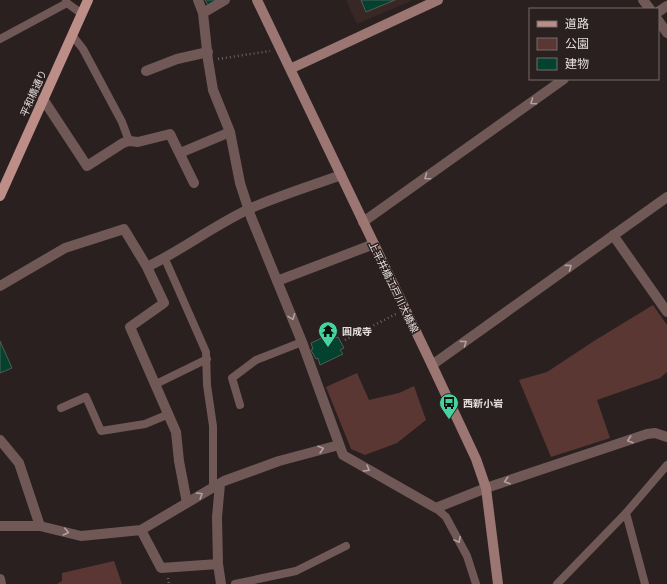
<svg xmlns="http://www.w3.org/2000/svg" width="667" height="584" viewBox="0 0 667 584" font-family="'Public Sans','Noto Sans JP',sans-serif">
  <rect width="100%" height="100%" fill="#2a201f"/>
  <path fill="#382725" d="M346,0H413L357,24Z"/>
  <path fill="#5b3734" d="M653,305L667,325V372L660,378L597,400L610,438L551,457L519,380L547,372L594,341Z
    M357,373L369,400L399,393L414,386L426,420L397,443L365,455L351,449L326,387Z
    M114,561L122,584H57L62,581V573Z"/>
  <path fill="#02422e" stroke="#515c57" d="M205,0H217L208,5Z
    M361,0H395L366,12Z
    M333,333L335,338L338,337L344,348L340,350L343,354L320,365L318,358L316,359L311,350L313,349L311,343Z
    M0,341L12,368L0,373Z"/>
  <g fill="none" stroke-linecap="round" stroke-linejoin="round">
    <path stroke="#6c6362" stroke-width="2.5" stroke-dasharray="1 3" stroke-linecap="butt" d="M218,59L270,51
      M345,340L396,314
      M168,578L169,584"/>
    <path stroke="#705856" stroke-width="8" d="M66,0L67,3L82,14
      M72,35L83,49L122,122L129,141
      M0,39L67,3
      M165,259L206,352L207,385L213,426V487
      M156,384L207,359
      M240,405L232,378L256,360L302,342
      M61,408L86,397L101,431L145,424L169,414
      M436,508L446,517L467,556L476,584
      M626,513L645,584
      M235,584L296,571L346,546
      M557,584L626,513L667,465"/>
    <path stroke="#705856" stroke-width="10" d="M198,0L203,13L208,60L213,90L230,132L240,183L251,217L302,342L343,455L436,508L486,488L647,434L655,433L667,437
      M643,0L650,9
      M658,12L667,6
      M203,13L225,0
      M658,20L667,33
      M146,71L177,59L208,52
      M43,99L87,166L123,143L129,141L138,142L170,134L194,183
      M180,153L230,132
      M363,222L564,79
      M613,235L667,312
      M147,267C182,250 213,226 249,209C278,196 311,186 341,175
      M277,281L374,244
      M0,286L65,248L124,229L147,267L164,303L130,327L176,432L179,461L187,503
      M432,365L667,197
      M0,440L19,463L40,526
      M0,526H40L81,536L141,530L224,481L279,461L339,445
      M141,530L161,568L218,564L221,584
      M218,564L217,517L220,484
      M0,579L1,584"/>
    <path stroke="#9c7672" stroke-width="10" d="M257,0L432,365L476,459L486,488L498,584
      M290,69L438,0"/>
    <path stroke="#bd8d88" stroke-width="10" d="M0,196L88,0"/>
  </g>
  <defs><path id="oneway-chevron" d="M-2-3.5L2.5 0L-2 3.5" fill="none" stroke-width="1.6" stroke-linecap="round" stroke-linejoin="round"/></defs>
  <g stroke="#b1a2a1">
    <use href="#oneway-chevron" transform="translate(533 102) rotate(145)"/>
    <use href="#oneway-chevron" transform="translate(427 177) rotate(145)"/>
    <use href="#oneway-chevron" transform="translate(569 267) rotate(-36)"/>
    <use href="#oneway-chevron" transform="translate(292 317) rotate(69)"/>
    <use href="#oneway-chevron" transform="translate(464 343) rotate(-36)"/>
    <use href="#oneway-chevron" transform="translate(630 440) rotate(162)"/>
    <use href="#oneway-chevron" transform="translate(321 449) rotate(-16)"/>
    <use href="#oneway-chevron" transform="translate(367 469) rotate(30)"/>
    <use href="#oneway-chevron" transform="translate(507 481) rotate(162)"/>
    <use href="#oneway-chevron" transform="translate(200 495) rotate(-31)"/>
    <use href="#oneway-chevron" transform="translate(66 532) rotate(13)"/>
    <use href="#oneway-chevron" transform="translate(458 540) rotate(62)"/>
  </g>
  <defs>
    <symbol id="temple-pin" viewBox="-11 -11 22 30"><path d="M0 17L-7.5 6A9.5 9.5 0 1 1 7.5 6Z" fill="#43d4a0" stroke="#2a201f"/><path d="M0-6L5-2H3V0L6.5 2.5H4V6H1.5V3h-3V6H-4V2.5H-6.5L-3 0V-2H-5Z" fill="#111"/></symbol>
    <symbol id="bus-pin" viewBox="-11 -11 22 30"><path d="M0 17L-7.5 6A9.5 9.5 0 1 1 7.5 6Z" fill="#43d4a0" stroke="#2a201f"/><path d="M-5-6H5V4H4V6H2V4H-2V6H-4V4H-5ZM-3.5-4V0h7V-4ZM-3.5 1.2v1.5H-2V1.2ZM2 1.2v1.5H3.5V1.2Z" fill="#111"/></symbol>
  </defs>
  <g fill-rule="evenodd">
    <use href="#temple-pin" x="317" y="320" width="22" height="30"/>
    <use href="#bus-pin" x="438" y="392" width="22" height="30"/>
  </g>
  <g text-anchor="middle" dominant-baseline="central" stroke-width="3" stroke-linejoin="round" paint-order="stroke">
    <g font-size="10" fill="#e6dfde" stroke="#2a201f">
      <text transform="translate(33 93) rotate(-66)">平和橋通り</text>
      <text transform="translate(394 287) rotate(64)">上平井橋江戸川大橋線</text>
    </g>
    <g font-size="10" font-weight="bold" fill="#e6dfde" stroke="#2a201f" text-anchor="start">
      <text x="342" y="331">圓成寺</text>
      <text x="463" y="403">西新小岩</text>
    </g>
  </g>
  <rect x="529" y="8" width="130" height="72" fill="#2a201f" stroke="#756c6b"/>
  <rect x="537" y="21" width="20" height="6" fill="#bd8d88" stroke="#756c6b"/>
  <text x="565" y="28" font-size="12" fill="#e6dfde">道路</text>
  <rect x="537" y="38" width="20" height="12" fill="#5b3734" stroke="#756c6b"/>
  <text x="565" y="48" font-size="12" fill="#e6dfde">公園</text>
  <rect x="537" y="58" width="20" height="12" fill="#02422e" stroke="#756c6b"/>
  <text x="565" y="68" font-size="12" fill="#e6dfde">建物</text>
</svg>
